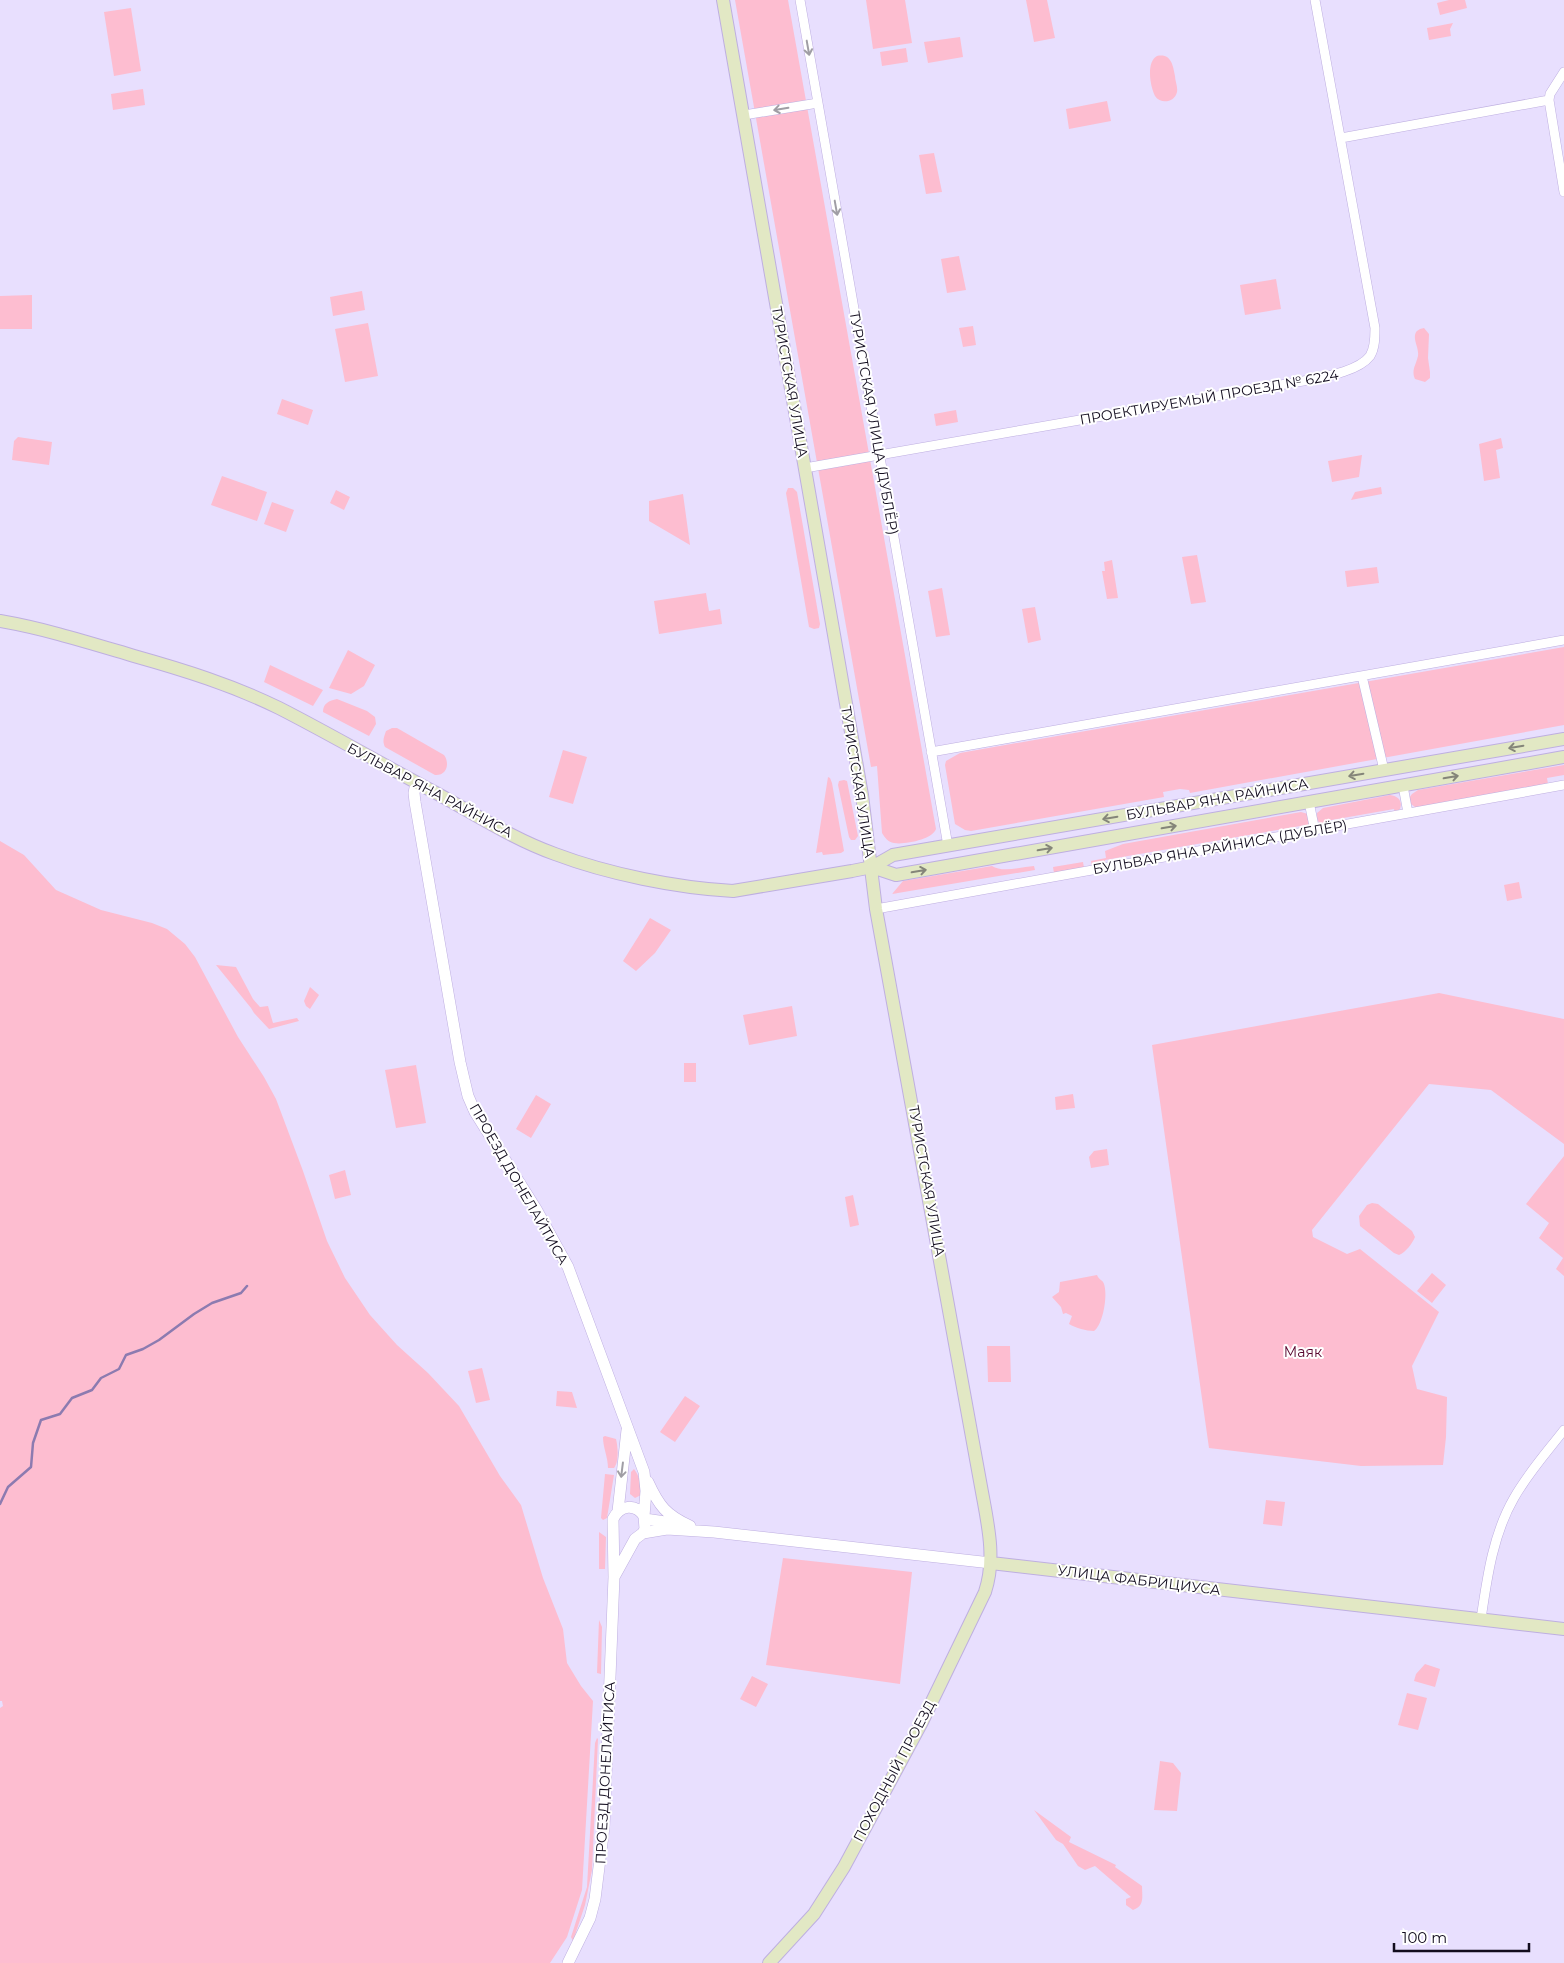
<svg xmlns="http://www.w3.org/2000/svg" width="1564" height="1963" viewBox="0 0 1564 1963" font-family="Montserrat,sans-serif">
  <rect width="100%" height="100%" fill="#e8dffe"/>
  <path fill="#fdbdd0" d="M735,0H788L936,829C933,839 905,845 894,843C888,842 885,838 882,833L877,766L871,767Z
    M866,0H905L912,43L873,49Z
    M1026,0H1047L1055,38L1034,42Z
    M1449,0H1465L1467,8L1440,15L1437,3Z
    M131,8L141,71L114,76L104,12Z
    M1453,23L1450,29L1451,36L1429,40L1427,28Z
    M960,37L963,57L928,63L924,42Z
    M906,48L908,62L882,66L880,52Z
    M1157,56C1171,53 1173,65 1175,76C1175,81 1178,87 1177,92C1175,102 1161,105 1155,96C1150,86 1146,62 1157,56Z
    M143,89L145,105L113,110L111,94Z
    M1107,101L1111,121L1069,129L1066,109Z
    M934,153L942,192L926,194L919,155Z
    M959,256L966,290L947,293L941,259Z
    M1276,279L1281,309L1245,315L1240,285Z
    M362,291L365,310L333,316L330,297Z
    M32,295V329H0V296Z
    M368,323L378,376L345,382L335,329Z
    M973,326L976,345L963,347L959,328Z
    M1424,328L1429,334L1428,358L1430,372V378L1425,382L1415,379C1411,370 1416,365 1418,356C1419,348 1414,342 1415,335C1416,331 1417,331 1420,329Z
    M282,399L313,410L308,425L277,414Z
    M956,410L958,422L936,426L934,414Z
    M18,437L52,442L49,465L12,460L14,441Z
    M1501,438L1503,448L1496,450L1500,478L1484,481L1479,444Z
    M1362,455L1359,477L1332,482L1328,461Z
    M222,476L267,492L257,521L211,505Z
    M1381,487L1382,494L1351,500L1355,492Z
    M788,488H793L797,492L820,624L819,628L814,629L809,627L786,493Z
    M336,490L350,497L344,510L330,503Z
    M683,494L690,545L649,521V501Z
    M272,502L294,510L286,532L264,524Z
    M1197,555L1206,602L1191,604L1182,557Z
    M1112,560L1118,598L1107,599L1102,571H1105L1104,562Z
    M1377,567L1379,583L1347,587L1345,571Z
    M942,588L950,635L936,637L928,591Z
    M706,593L709,611L720,609L722,624L659,634L654,601Z
    M1035,607L1041,640L1028,643L1022,609Z
    M1564,647V725L1190,793L1189,790L1180,789L1163,792L1164,797L971,831L965,830L955,824L945,765L946,761L960,753Z
    M348,650L375,665L364,686L351,694L329,688Z
    M270,665L323,690L313,706L264,682Z
    M337,699L367,711L375,717L376,724L369,736L323,712C323,703 329,701 337,699Z
    M392,728H397L444,755C450,763 447,776 435,775L385,747C382,741 384,737 386,731Z
    M563,750L587,757L573,804L549,797Z
    M1564,765V775L1547,778L1548,784L1421,807H1415L1411,804L1409,798L1412,794L1418,790Z
    M828,777L830,778L832,783L844,851L841,853L823,855L822,852L816,853Z
    M844,780L847,781L858,836L855,840H851L849,837L838,785L839,781Z
    M1390,795C1398,796 1403,801 1400,809L1395,813L1394,809L1326,821L1327,825H1322L1317,820V813L1323,808Z
    M1301,812L1308,814L1310,824L1307,828L1306,825L1105,860V864L1092,866L1091,861L1106,858L1105,851L1123,844Z
    M0,841L24,855L56,890L101,910L152,923L167,929L185,944L195,957L238,1037L264,1077L276,1099L303,1171L327,1241L345,1278L370,1315L397,1345L428,1373L459,1406L500,1476L521,1505L543,1578L563,1629L567,1663L581,1686L593,1701L582,1890L567,1937L550,1963H0V1708L3,1706L2,1701H0Z
    M1083,862L1084,868L1054,873L1053,867Z
    M992,866C1002,873 1022,867 1034,866L1035,870L892,894L903,881Z
    M1519,882L1522,898L1507,901L1504,885Z
    M650,918L671,930L655,953L636,971L623,961Z
    M216,965L236,967L253,999L260,1007L268,1006L273,1023L297,1018L299,1021L269,1029L254,1013L251,1008Z
    M310,987L319,995L310,1009L306,1006L304,1001Z
    M1439,993L1564,1019V1144L1491,1090L1429,1084L1312,1230L1313,1237L1347,1254L1360,1249L1439,1312L1412,1366L1417,1389L1447,1397L1446,1437L1443,1465L1361,1466L1209,1448L1152,1045Z
    M792,1006L797,1036L749,1045L743,1015Z
    M684,1063H696V1082H684Z
    M416,1065L426,1123L396,1128L385,1070Z
    M1073,1094L1075,1108L1056,1110L1055,1097Z
    M536,1095L551,1104L531,1138L516,1129Z
    M1107,1149L1109,1165L1091,1168L1089,1157L1094,1151Z
    M1564,1156V1276L1556,1269L1563,1258L1539,1238L1549,1223L1526,1204Z
    M345,1170L351,1195L335,1199L329,1175Z
    M853,1195L859,1225L850,1227L845,1197Z
    M1372,1203L1378,1204L1412,1231L1415,1237C1412,1244 1406,1252 1399,1255L1394,1253L1360,1226L1359,1216L1367,1205Z
    M1432,1273L1446,1285L1432,1303L1417,1291Z
    M1097,1275C1099,1280 1103,1280 1104,1284C1108,1295 1103,1325 1094,1331C1086,1331 1076,1328 1069,1324L1072,1316L1066,1313L1063,1314L1061,1307L1052,1297L1059,1292L1060,1282Z
    M987,1346H1010L1011,1382H988Z
    M482,1368L490,1400L476,1403L468,1371Z
    M557,1391L572,1392L577,1408L556,1406Z
    M685,1396L700,1406L675,1442L660,1432Z
    M605,1436L616,1439C618,1447 619,1462 614,1468H608C608,1457 603,1448 603,1437Z
    M634,1469C639,1475 642,1486 641,1495L635,1498L630,1494L631,1472Z
    M605,1474L614,1475L607,1518L603,1520L601,1518Z
    M1266,1500L1285,1502L1282,1526L1263,1524Z
    M599,1532L606,1537L605,1569H599Z
    M783,1558L912,1572L900,1684L766,1665Z
    M599,1620L602,1627L601,1674L597,1673Z
    M1425,1664L1440,1669L1435,1687L1414,1681L1416,1674Z
    M752,1676L768,1684L756,1707L740,1699Z
    M1407,1693L1427,1698L1418,1730L1398,1725Z
    M597,1738L598,1739L592,1870L585,1905L573,1941L571,1937L587,1887L595,1743Z
    M1160,1761L1173,1763L1181,1773L1177,1811L1154,1810Z
    M1034,1810L1071,1837L1069,1842L1116,1865L1115,1867L1142,1886C1142,1896 1145,1906 1133,1910L1126,1905V1899L1131,1897L1095,1866L1085,1870L1078,1866L1063,1844L1056,1840Z"/>
  <g fill="none" stroke-linecap="round" stroke-linejoin="round">
    <path stroke="#8c7bb0" stroke-width="2.5" d="M0,1504L8,1487L31,1467L33,1443L41,1420L60,1414L72,1398L92,1390L101,1378L119,1369L126,1355L143,1349L159,1340L194,1314L212,1303L241,1293L247,1286"/>
    <defs>
      <path id="minor" d="M800,0L948,846
        M1564,72L1550,94L1549,100L1564,192
        M744,115L818,103
        M1341,138L1549,100
        M805,468L1303,381C1322,377 1358,372 1370,356C1375,348 1375,337 1375,328L1315,0
        M1362,676L1384,770
        M931,752L1564,640
        M1403,786L1408,813
        M1309,802L1315,831
        M876,909L1564,785
        M1481,1619C1487,1578 1493,1534 1514,1498C1528,1473 1547,1452 1564,1430"/>
      <path id="tertiary" d="M416,783L414,793L415,802L460,1062L468,1096L475,1112L536,1209L568,1267L644,1472L646,1491L644,1516L645,1529L643,1533L635,1539L614,1577
        M648,1482C659,1506 666,1515 690,1526
        M618,1511L627,1430
        M645,1519L678,1524
        M643,1533L667,1529L714,1532L991,1563
        M568,1963L590,1918L595,1899L604,1827L614,1577L613,1519C620,1505 635,1503 644,1516"/>
      <path id="secondary" d="M723,0L862,795L876,909L982,1492C988,1525 996,1559 985,1592L922,1722L844,1867L814,1914L769,1963
        M0,621C46,629 90,643 134,656C184,670 232,685 279,708C332,735 383,765 436,793C475,814 513,839 555,854C608,874 677,888 733,891L852,871L872,867L893,855L1564,739
        M872,867L896,875L1564,757
        M991,1563L1564,1629"/>
    </defs>
    <use href="#minor" stroke="#beafe0" stroke-width="10"/>
    <use href="#tertiary" stroke="#beafe0" stroke-width="12"/>
    <use href="#secondary" stroke="#beafe0" stroke-width="14"/>
    <use href="#minor" stroke="#fff" stroke-width="9"/>
    <use href="#tertiary" stroke="#fff" stroke-width="11"/>
    <use href="#secondary" stroke="#e2e8c4" stroke-width="12"/>
  </g>
  <defs><path id="oneway-shaft" d="M-6 0H5M1.5-3L5.5 0L1.5 3" fill="none" stroke-width="1.6" stroke-linecap="round" stroke-linejoin="round" transform="scale(1.25)"/></defs>
  <g stroke="#a09ea5">
    <use href="#oneway-shaft" transform="translate(808 48) rotate(80)"/>
    <use href="#oneway-shaft" transform="translate(781 109) rotate(171)"/>
    <use href="#oneway-shaft" transform="translate(836 208) rotate(80)"/>
    <use href="#oneway-shaft" transform="translate(622 1470) rotate(97)"/>
  </g>
  <g stroke="#848579">
    <use href="#oneway-shaft" transform="translate(1516 747) rotate(170)"/>
    <use href="#oneway-shaft" transform="translate(1356 775) rotate(170)"/>
    <use href="#oneway-shaft" transform="translate(1451 777) rotate(-10)"/>
    <use href="#oneway-shaft" transform="translate(1110 818) rotate(170)"/>
    <use href="#oneway-shaft" transform="translate(1169 827) rotate(-10)"/>
    <use href="#oneway-shaft" transform="translate(1045 849) rotate(-10)"/>
    <use href="#oneway-shaft" transform="translate(919 871) rotate(-10)"/>
  </g>
  <g text-anchor="middle" dominant-baseline="central" stroke-width="4" stroke-linejoin="round" paint-order="stroke">
    <g font-size="14" fill="#120c1e" stroke="#fff">
      <text transform="translate(790 382) rotate(80)">ТУРИСТСКАЯ УЛИЦА</text>
      <text transform="translate(1209 397) rotate(-10)">ПРОЕКТИРУЕМЫЙ ПРОЕЗД № 6224</text>
      <text transform="translate(874 423) rotate(80)">ТУРИСТСКАЯ УЛИЦА (ДУБЛЁР)</text>
      <text transform="translate(858 782) rotate(81)">ТУРИСТСКАЯ УЛИЦА</text>
      <text transform="translate(430 790) rotate(28)">БУЛЬВАР ЯНА РАЙНИСА</text>
      <text transform="translate(1217 799) rotate(-10)">БУЛЬВАР ЯНА РАЙНИСА</text>
      <text transform="translate(1220 847) rotate(-10)">БУЛЬВАР ЯНА РАЙНИСА (ДУБЛЁР)</text>
      <text transform="translate(927 1181) rotate(80)">ТУРИСТСКАЯ УЛИЦА</text>
      <text transform="translate(519 1184) rotate(60)">ПРОЕЗД ДОНЕЛАЙТИСА</text>
      <text transform="translate(1139 1580) rotate(7)">УЛИЦА ФАБРИЦИУСА</text>
      <text transform="translate(894 1771) rotate(-62)">ПОХОДНЫЙ ПРОЕЗД</text>
      <text transform="translate(605 1773) rotate(-87)">ПРОЕЗД ДОНЕЛАЙТИСА</text>
    </g>
    <g font-size="14" fill="#57042d" stroke="#fff">
      <text x="1303" y="1352">Маяк</text>
    </g>
  </g>
  <path d="M1394 1943v8h135v-8" fill="none" stroke="#120c1e" stroke-width="2.5"/>
  <text x="1402" y="1943" font-size="15" fill="#120c1e" stroke="#ffffff" stroke-width="4" paint-order="stroke">100 m</text>
</svg>
